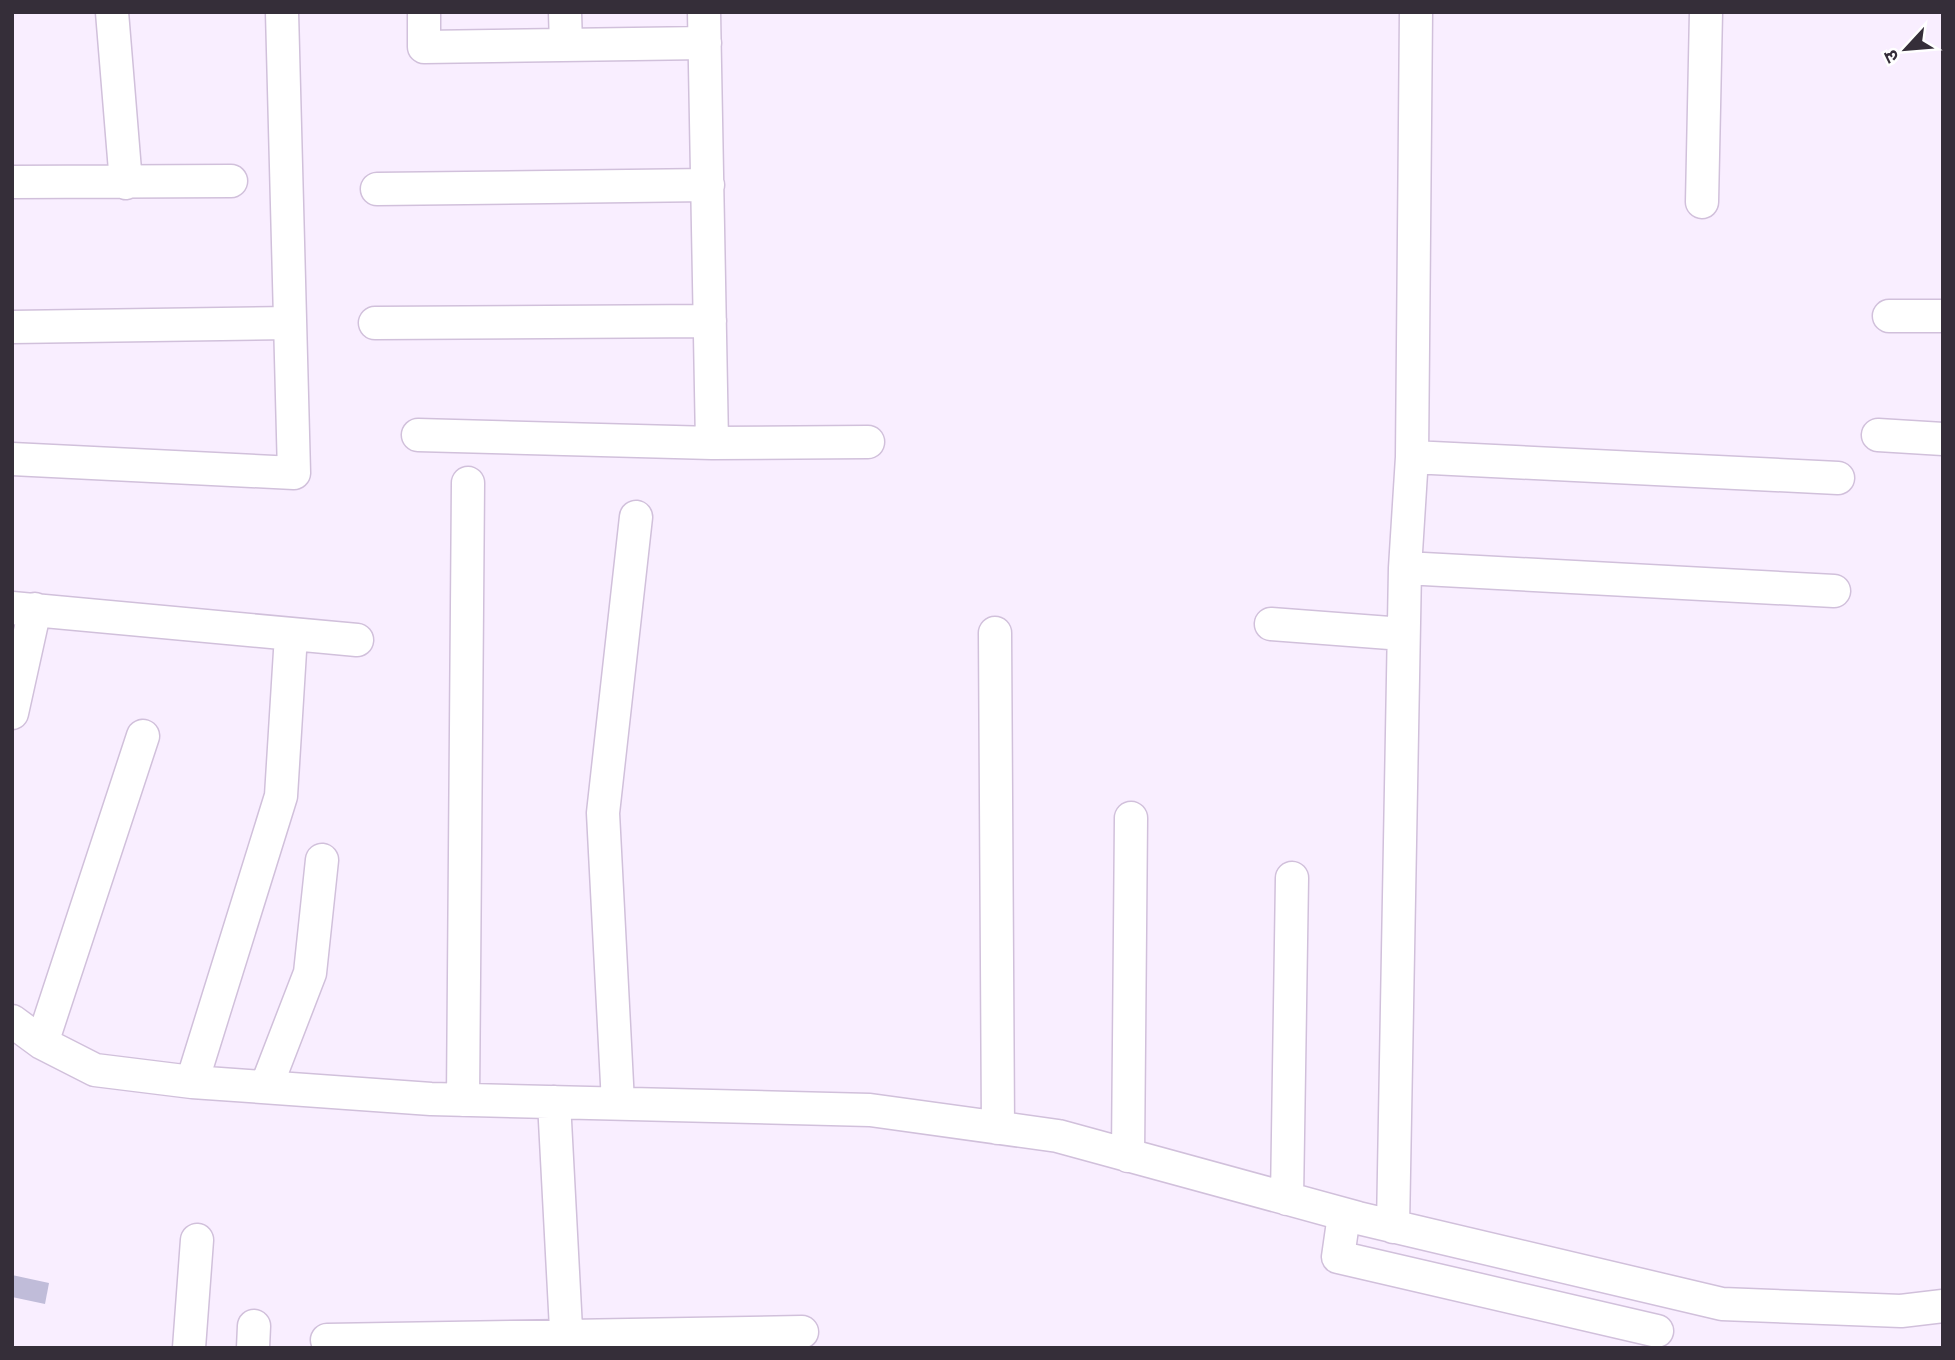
<svg xmlns="http://www.w3.org/2000/svg" width="1955" height="1360" viewBox="0 0 1955 1360" font-family="Overpass,'Noto Sans Devanagari',sans-serif">
  <rect width="100%" height="100%" fill="#f9eeff"/>
  <path fill="#c0bcd9" d="M12,1275L49,1283L45,1304L12,1297Z"/>
  <g fill="none" stroke-linecap="round" stroke-linejoin="round">
    <defs>
      <path id="street" d="M112,12L126,183
        M424,12V47L705,43
        M565,12L566,45
        M704,12L712,443
        M12,182L231,181
        M377,189L708,185
        M1702,202L1706,12
        M1889,316H1943
        M375,323L710,321
        M12,327L290,323
        M418,435L712,443L868,442
        M1878,435L1943,439
        M1412,457L1838,478
        M12,459L294,473L282,12
        M1405,568L1834,591
        M12,608L357,640
        M1271,624L1403,634
        M995,633L998,1128
        M12,713L35,609
        M12,1021L42,1043L95,1070L192,1082L431,1099L870,1110L1058,1136L1358,1218L1722,1304L1901,1311L1943,1306
        M42,1043L143,736
        M192,1082L281,796L291,635
        M266,1087L310,973L322,860
        M463,1100L468,483
        M554,1102L567,1348
        M618,1103L603,813L636,517
        M1128,1156L1131,818
        M1287,1199L1292,878
        M1344,1215L1338,1257L1657,1331
        M1393,1227L1405,568L1412,457L1416,12
        M327,1340L802,1332
        M189,1348L197,1240
        M253,1348L254,1326"/>
    </defs>
    <use href="#street" stroke="#d1c0db" stroke-width="35"/>
    <use href="#street" stroke="#fff" stroke-width="32"/>
  </g>
  <rect width="1955" height="1360" fill="none" stroke="#352e39" stroke-width="28"/>
  <g transform="translate(1906 49) rotate(244)" stroke="#ffffff" stroke-width="5" paint-order="stroke">
  <path d="M0-5L12 26L0 18L-12 26Z" fill="#352e39"/>
  <text y="-10" font-size="19" font-weight="bold" text-anchor="middle" fill="#352e39">उ</text>
  </g>
</svg>
